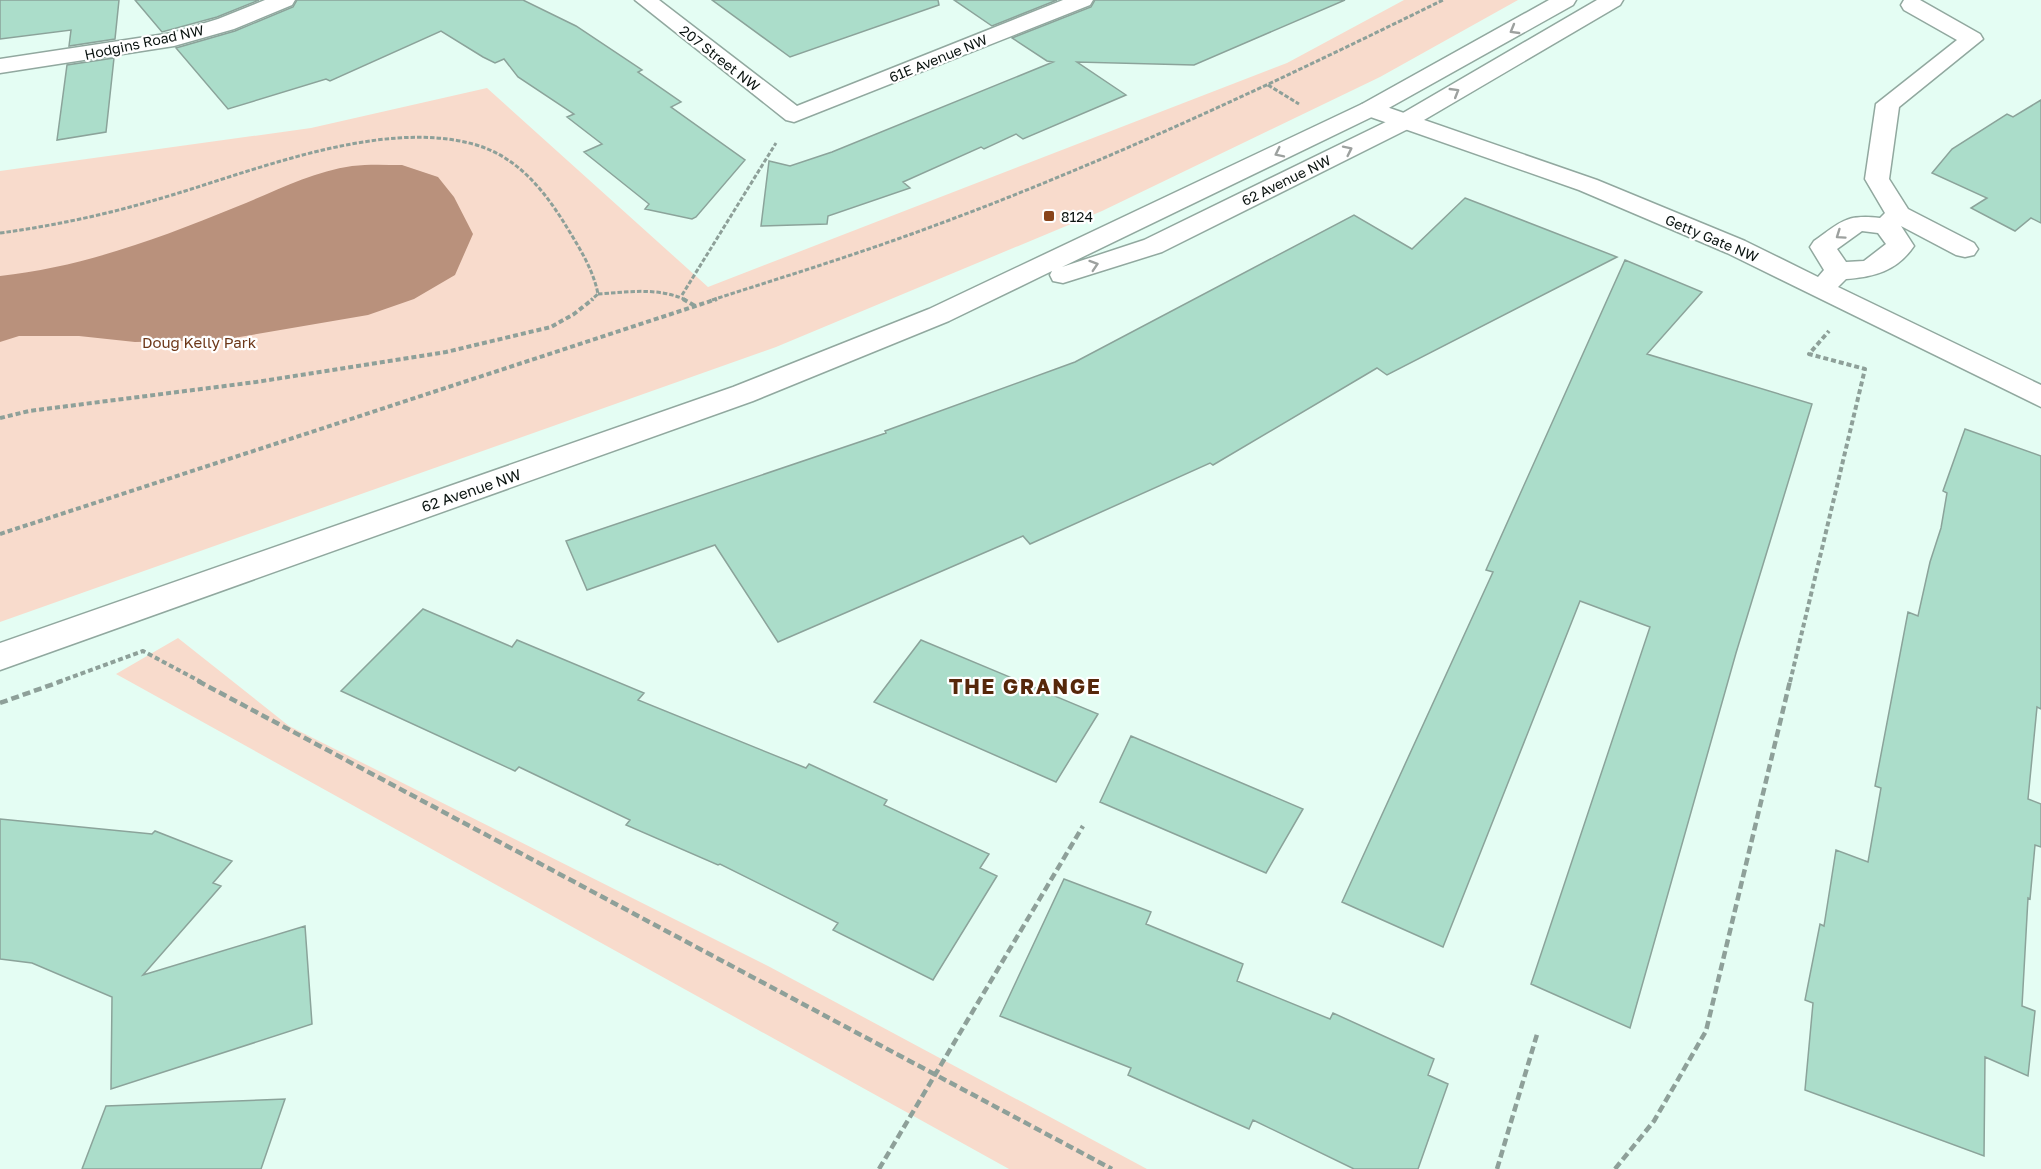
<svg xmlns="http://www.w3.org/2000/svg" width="2041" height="1169" viewBox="0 0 2041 1169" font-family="'Golos Text',sans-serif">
  <rect width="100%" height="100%" fill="#e4fdf3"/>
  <path fill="#f8dbcc" d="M1404,0H1518L1380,77L1102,211L776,347L0,622V171L311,128L487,88L708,287L1287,63Z
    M178,638L289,726L768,966L1147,1169H1009L116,674Z"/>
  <path fill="#b9917c" d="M402,165L438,177L454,197L473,234L455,275L414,299L368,315L222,340L135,342L79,336H19L0,342V276C83,267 160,238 236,207C274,192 311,172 352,166C369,164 386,165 402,165Z"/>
  <path fill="#abddca" stroke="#8ba39a" stroke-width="1.5" d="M0,0H119L115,39L69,46L71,30L0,39Z
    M135,0H259L217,17L162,32Z
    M297,0H523L576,26L642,70L638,72L681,102L671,107L745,160L696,217L692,219L645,209L649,204L584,152L602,144L567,117L574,114L518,77L504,59L495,63L483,57L441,31L330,81L326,79L228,109L176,48L235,31L293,7Z
    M712,0H938L939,5L790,57Z
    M954,0H1057L992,26Z
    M1095,0H1345L1194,65L1077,62L1126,95L1023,139L1016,134L984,149L981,147L903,182L910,188L828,216L827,224L761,226L769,161L790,166L832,152L1053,62L1047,61L1012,38L1091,7Z
    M114,58L106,132L57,140L67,65Z
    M2041,100V223L2031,218L2015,231L1971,208L1987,198L1932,173L1952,149L2007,114L2013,117Z
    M1465,198L1617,257L1387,375L1377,368L1213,465L1210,463L1030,544L1023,536L778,642L715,545L587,590L566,541L886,433L885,431L1075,362L1354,215L1412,249Z
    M1625,260L1702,292L1647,354L1812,404L1736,653L1630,1028L1531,984L1650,627L1580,601L1443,947L1342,902L1493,572L1486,570Z
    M1965,429L2041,456V709L2037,707L2028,799L2041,804V847L2035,845L2030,899L2028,898L2022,1006L2035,1011L2028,1076L1985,1057L1984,1156L1805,1090L1813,1003L1805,1000L1820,924L1824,926L1836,850L1868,862L1881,788L1875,786L1908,612L1918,616L1930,562L1941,528L1947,493L1943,491Z
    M423,609L512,647L517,640L644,693L638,700L806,768L809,764L887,800L884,805L989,854L980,868L997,876L933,980L833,930L838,923L720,864L718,865L626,825L630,820L519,767L515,771L341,691Z
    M921,640L1098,714L1056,782L874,702Z
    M1131,736L1303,809L1266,873L1100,802Z
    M0,819L152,834L155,831L232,861L213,883L221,886L143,975L305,926L312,1024L111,1089L112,997L32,963L0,959Z
    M1064,879L1151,912L1146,924L1243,964L1237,981L1330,1019L1333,1013L1434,1059L1428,1075L1448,1084L1418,1169H1354L1253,1120L1249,1129L1128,1075L1131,1068L1000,1016Z
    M285,1099L261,1169H82L106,1106Z"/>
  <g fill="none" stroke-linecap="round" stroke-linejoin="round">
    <defs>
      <path id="minor" d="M265,0H295L292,5L234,29L174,46L0,73V59L172,33L218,19Z
        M635,0H659L797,106L1063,0H1093L1090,5L794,122L786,120Z
        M1904,0H1920L1980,34L1983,39L1899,107L1889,179L1908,209L1974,243L1978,249L1974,255L1965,257L1956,255L1901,226L1914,246C1897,271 1874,277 1846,279L1838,287L2041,385V407L1727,253L1579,190L1362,114L1358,109L1362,104H1378L1597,180L1745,241L1818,277L1824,270L1810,247L1814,241C1841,222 1845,214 1880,218L1885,213L1865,179L1876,104L1957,40L1904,10L1901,5ZM1862,231L1878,233L1886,244L1864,261L1846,262L1837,249Z"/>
      <path id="major" d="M1549,0H1576L1573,5L1378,114L1062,267L1144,240L1396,117L1597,0H1623L1620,5L1412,127L1162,252L1063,283L1053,281L1050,275L1052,271L949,321L753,401L0,670V643L733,387L929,309L1362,104Z"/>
    </defs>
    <use href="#minor" stroke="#91a89f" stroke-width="3"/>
    <use href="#major" stroke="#91a89f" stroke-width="3"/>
    <path stroke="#8ea099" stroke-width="3" stroke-dasharray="4.5 2" stroke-linecap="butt" d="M1268,85L1299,104
      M0,233C52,226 104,215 155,200C247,174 377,118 473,144C514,155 541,186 563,221C577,244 593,268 598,294L591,300
      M598,294C628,292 658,287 686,300
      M682,295L776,143
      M712,300C777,279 842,259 906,236C1090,170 1268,86 1443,0"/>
    <path stroke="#8ea099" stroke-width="4" stroke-dasharray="5 3" stroke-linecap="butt" d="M683,299L695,306
      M0,418L29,411L256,382L446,352L551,327L574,314L593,299
      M0,534L717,299
      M58,682L143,651L201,682
      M1790,682L1865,369L1809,354L1829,331"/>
    <path stroke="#8ea099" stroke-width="4.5" stroke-dasharray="8 4" stroke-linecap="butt" d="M198,681L1112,1169
      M0,703L62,681
      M879,1169L1083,826
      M1497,1169L1538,1031
      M1615,1169L1654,1121L1706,1031L1790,681"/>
    <use href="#minor" fill="#fff" fill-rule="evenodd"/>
    <use href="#major" fill="#fff" fill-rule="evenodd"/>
  </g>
  <defs><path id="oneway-chevron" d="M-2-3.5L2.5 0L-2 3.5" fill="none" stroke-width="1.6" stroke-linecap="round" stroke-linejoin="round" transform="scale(1.5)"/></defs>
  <g stroke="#9da19f">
    <use href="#oneway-chevron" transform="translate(1514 30) rotate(150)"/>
    <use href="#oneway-chevron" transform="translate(1455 92) rotate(-31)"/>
    <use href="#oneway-chevron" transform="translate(1348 150) rotate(-26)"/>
    <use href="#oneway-chevron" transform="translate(1279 153) rotate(154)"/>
    <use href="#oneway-chevron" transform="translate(1840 235) rotate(145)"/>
    <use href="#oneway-chevron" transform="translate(1094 265) rotate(-18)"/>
  </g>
  <rect fill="#89441a" stroke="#fff" stroke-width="2" x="1043" y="210" width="12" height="12" rx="3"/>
  <g text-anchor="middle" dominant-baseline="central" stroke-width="4.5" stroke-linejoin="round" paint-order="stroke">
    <g font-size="14" fill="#0a1310" stroke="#fff">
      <text transform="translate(144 42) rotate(-12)">Hodgins Road NW</text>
      <text transform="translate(720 58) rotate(38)">207 Street NW</text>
      <text transform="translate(938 58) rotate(-22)">61E Avenue NW</text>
      <text transform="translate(1286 180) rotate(-26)">62 Avenue NW</text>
      <text transform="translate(1712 238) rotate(23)">Getty Gate NW</text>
    </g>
    <g font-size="14" fill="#0a1310" stroke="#fff" text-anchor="start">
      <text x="1061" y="216">8124</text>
    </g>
    <g font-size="15" fill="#6d3718" stroke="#fff">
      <text x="199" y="342">Doug Kelly Park</text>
    </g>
    <g font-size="15" fill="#0a1310" stroke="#fff">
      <text transform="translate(471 490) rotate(-19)">62 Avenue NW</text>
    </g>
    <g font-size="21" font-weight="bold" letter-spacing="1.5" fill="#56270a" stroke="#fff">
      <text x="1025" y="686">THE GRANGE</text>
    </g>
  </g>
</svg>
